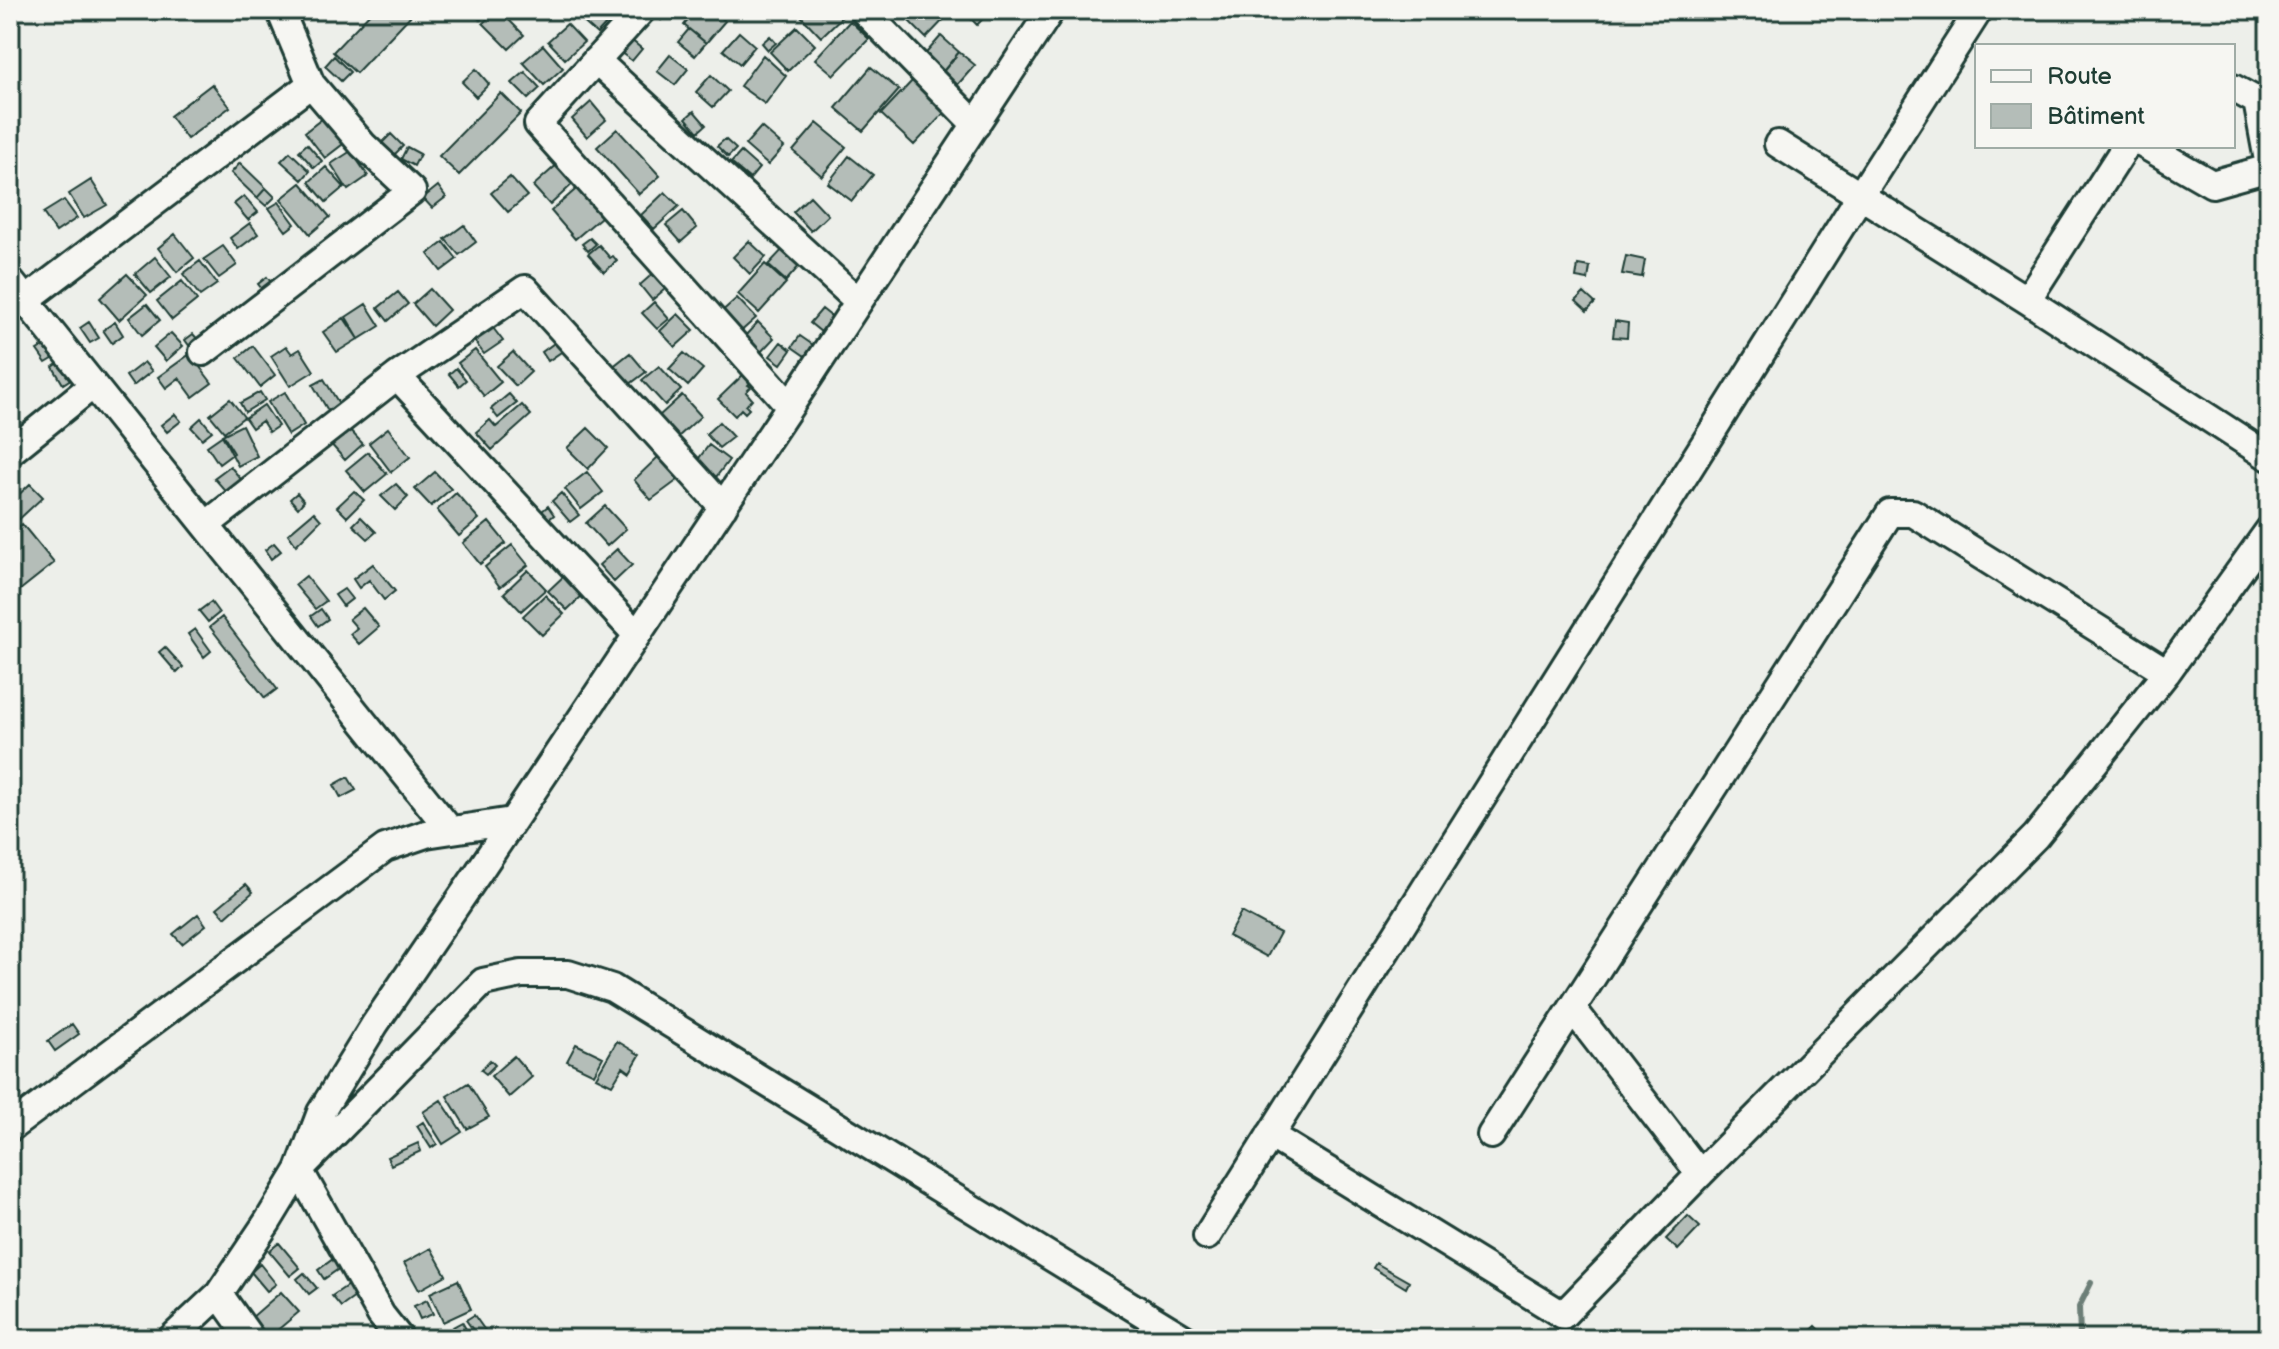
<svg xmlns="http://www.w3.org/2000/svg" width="2279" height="1349" viewBox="0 0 2279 1349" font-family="'Balsamiq Sans',sans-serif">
  <rect width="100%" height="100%" fill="#edefea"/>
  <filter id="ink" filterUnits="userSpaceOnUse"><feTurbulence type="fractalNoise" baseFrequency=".0125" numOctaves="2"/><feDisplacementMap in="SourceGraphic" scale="16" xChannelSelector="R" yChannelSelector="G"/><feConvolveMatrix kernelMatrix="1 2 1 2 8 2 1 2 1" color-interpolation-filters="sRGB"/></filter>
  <g filter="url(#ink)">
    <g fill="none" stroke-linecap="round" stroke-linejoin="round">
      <path stroke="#6c7e77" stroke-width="6" d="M2078,1339L2080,1337L2079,1307L2091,1283"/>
    </g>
    <path fill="#b4bdb8" stroke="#1f3d34" stroke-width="2" d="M373,10H416L356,73L333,52Z
      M469,10H490L480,20Z
      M496,10H499L524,35L509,49L483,23Z
      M588,10H619L597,34L580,19Z
      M655,10H670L661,20L653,13Z
      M706,10H712L725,21L706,43L684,25L694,13L700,17Z
      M808,10H847L848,11L821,37L801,16Z
      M913,10H945L949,14L926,38L905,17Z
      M963,10H991L977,25Z
      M850,21L869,39L834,75L815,59Z
      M567,24L584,42L565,59L548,41Z
      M797,27L815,45L788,71L770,52Z
      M689,29L706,43L695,56L678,42Z
      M739,32L755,46L740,64L723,50Z
      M770,36L776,43L768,50L762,43Z
      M941,36L959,52L940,75L921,59Z
      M630,39L642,49L632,61L620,52Z
      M543,45L563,68L544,85L523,62Z
      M959,52L975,65L953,90L938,78Z
      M670,55L688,69L675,85L657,71Z
      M763,55L786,76L765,104L740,86Z
      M334,56L350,72L341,81L325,66Z
      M871,67L899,90L863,131L836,108Z
      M476,69L489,84L476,97L462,82Z
      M525,72L540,88L528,99L512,83Z
      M711,75L728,91L713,107L696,92Z
      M913,80L947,110L914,145L881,114Z
      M212,84L230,107L187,139L170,116Z
      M501,93L521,113L459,175L439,156Z
      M591,102L606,120L587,137L572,119Z
      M694,111L706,125L698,132L686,118Z
      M327,115L347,141L325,158L305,132Z
      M817,123L846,147L822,176L793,151Z
      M761,127L784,147L768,165L745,145Z
      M617,129L660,176L639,194L597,147Z
      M391,134L403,146L391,158L379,146Z
      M725,139L736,149L728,157L717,146Z
      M307,144L322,161L314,168L299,151Z
      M407,147L420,154L414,166L401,159Z
      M351,151L368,176L348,190L331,164Z
      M290,152L310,171L302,180L281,161Z
      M741,152L759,168L750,179L731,163Z
      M849,156L873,175L852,201L828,183Z
      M560,162L577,180L550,205L533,186Z
      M240,163L266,188L257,198L231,173Z
      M326,167L344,187L326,202L309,182Z
      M510,177L527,196L508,212L491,193Z
      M91,180L107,205L84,218L69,194Z
      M301,183L330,217L310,234L281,199Z
      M582,184L607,212L575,239L551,211Z
      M438,186L446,197L432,208L423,198Z
      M266,188L275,197L266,206L257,198Z
      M665,192L679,206L654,229L641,215Z
      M244,196L258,212L248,220L234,204Z
      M810,196L828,215L811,231L793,212Z
      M64,200L77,218L56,232L43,213Z
      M279,202L295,224L286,231L269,208Z
      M683,211L697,228L681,242L666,225Z
      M250,223L258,234L238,249L230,238Z
      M464,225L476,242L459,255L445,239Z
      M175,234L194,258L177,272L158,248Z
      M590,238L596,244L588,251L582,244Z
      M749,241L766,257L750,274L733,257Z
      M444,242L457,259L441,271L428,254Z
      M599,245L610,258L613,256L617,261L604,272L588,254Z
      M223,246L237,265L219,278L204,259Z
      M783,249L801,264L786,281L768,265Z
      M1626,256L1645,260L1642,277L1622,274Z
      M155,257L171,277L151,293L135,274Z
      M200,261L217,284L200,296L183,274Z
      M765,264L786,283L759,313L738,294Z
      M1578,265L1590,267L1588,280L1576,278Z
      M657,270L670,285L652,300L640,285Z
      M127,274L147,295L119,320L100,298Z
      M267,277L274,286L265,293L258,284Z
      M182,281L197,300L172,320L157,301Z
      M430,289L449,310L432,326L413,304Z
      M398,292L408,304L388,321L378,308Z
      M1584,293L1595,303L1587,311L1576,301Z
      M737,298L756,318L738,334L719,314Z
      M654,302L669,319L657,329L642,313Z
      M147,304L160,320L142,335L129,318Z
      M366,304L380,326L359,339L346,317Z
      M822,309L832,317L821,332L810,323Z
      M678,314L694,330L675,347L660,331Z
      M344,318L358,339L337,352L323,332Z
      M1615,321L1628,323L1627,338L1613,337Z
      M89,322L99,338L90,343L80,328Z
      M115,322L123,335L112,343L103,330Z
      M758,322L774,338L759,354L743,338Z
      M490,324L503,341L484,354L472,338Z
      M171,333L183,346L166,361L154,347Z
      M193,334L202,344L193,351L185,340Z
      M800,336L813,345L805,356L792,347Z
      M52,341L61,354L46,363L37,350Z
      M557,341L564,350L548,361L542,352Z
      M781,342L791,350L781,364L770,356Z
      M253,346L275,375L260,387L238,358Z
      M286,346L292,354L300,349L314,371L290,386L271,356Z
      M475,350L501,382L484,396L458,363Z
      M513,352L531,372L516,386L497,366Z
      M630,353L646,372L626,387L611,368Z
      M684,353L703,369L688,386L669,369Z
      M190,354L212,383L193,397L179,378L166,388L158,377Z
      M63,360L74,377L63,384L53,367Z
      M144,362L152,371L133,386L126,376Z
      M659,366L681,390L665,405L642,380Z
      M456,368L466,380L459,386L449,374Z
      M749,369L756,377L748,385L751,387L746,392L752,399L746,406L749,409L745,413L741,409L735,416L718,399Z
      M324,379L341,407L330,414L313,385Z
      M260,392L265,400L245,412L240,403Z
      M285,392L304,425L288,435L268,402Z
      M509,394L517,403L498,418L491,409Z
      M682,395L701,416L678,437L659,416Z
      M230,399L244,417L224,432L210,415Z
      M264,405L278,426L269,432L262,421L252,428L245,418Z
      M522,405L531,415L492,450L476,432L490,420L496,427Z
      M175,414L181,421L167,432L161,425Z
      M201,418L212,431L202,439L191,427Z
      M719,422L733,437L719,448L706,434Z
      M242,425L257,456L238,466L222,435Z
      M346,426L363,444L345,460L329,442Z
      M388,428L410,457L391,472L369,443Z
      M588,428L608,448L588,469L567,448Z
      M223,435L234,453L219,464L207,446Z
      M709,445L729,460L716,477L696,462Z
      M368,452L387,474L365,492L346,470Z
      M659,456L682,477L651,500L634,480Z
      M230,466L245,484L230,496L214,478Z
      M435,472L451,489L431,506L415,489Z
      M587,472L603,492L581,509L565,489Z
      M30,484L43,497L15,523L10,517V503Z
      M396,484L408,497L395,510L381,496Z
      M354,491L364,500L347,517L337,507Z
      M297,493L304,501L298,508L290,499Z
      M456,493L479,519L459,536L437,510Z
      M561,493L579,515L570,522L552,501Z
      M548,506L554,515L543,524L536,516Z
      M605,506L626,529L607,546L586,523Z
      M314,512L321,520L296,545L288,534Z
      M361,517L376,532L368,539L353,525Z
      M489,522L506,543L480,564L463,543Z
      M22,524L54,563L10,598V534Z
      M274,543L281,551L271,559L265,550Z
      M512,545L528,565L500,587L485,567Z
      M617,549L632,565L614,582L599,565Z
      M373,564L395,591L384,600L369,580L359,588L353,579Z
      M528,570L546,589L521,611L504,593Z
      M566,574L585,593L567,610L548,591Z
      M306,576L326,601L315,609L295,585Z
      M344,589L352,599L343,606L335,595Z
      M545,595L564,614L542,635L523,616Z
      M211,602L219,613L208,622L199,611Z
      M363,608L379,627L359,644L350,634L357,628L349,619Z
      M321,609L328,619L318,626L311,616Z
      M222,617L277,689L265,698L210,627Z
      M195,629L211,651L204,657L188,634Z
      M165,647L183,667L177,673L159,652Z
      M348,777L356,790L341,798L334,785Z
      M246,884L253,892L225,917L217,908Z
      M1241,912L1280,933L1267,957L1228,936Z
      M198,914L206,925L182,944L173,934Z
      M72,1024L79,1034L55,1051L48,1041Z
      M617,1041L640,1055L630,1072L623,1067L612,1085L596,1077Z
      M576,1044L603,1057L594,1074L567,1061Z
      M514,1056L532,1077L509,1097L491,1076Z
      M490,1060L495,1065L486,1074L481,1070Z
      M468,1083L489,1117L467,1129L447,1096Z
      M441,1100L462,1132L443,1144L423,1112Z
      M423,1122L437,1144L431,1148L417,1126Z
      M418,1143L421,1151L391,1165L387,1157Z
      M1688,1216L1700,1227L1678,1250L1666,1239Z
      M279,1243L300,1268L290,1276L269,1251Z
      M431,1248L446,1275L419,1290L404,1263Z
      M333,1259L340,1268L324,1279L318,1270Z
      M1376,1263L1409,1282L1406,1288L1373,1268Z
      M260,1264L276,1284L267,1291L251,1272Z
      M304,1273L317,1288L309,1294L297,1279Z
      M458,1280L471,1309L443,1322L430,1293Z
      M354,1281L362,1292L341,1307L332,1296Z
      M281,1292L299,1312L267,1339H256L243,1325Z
      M427,1300L433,1314L420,1319L414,1306Z
      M474,1315L486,1332L478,1337L466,1320Z
      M462,1322L467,1331L458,1337L453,1327Z
      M1816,1326L1829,1339H1802Z"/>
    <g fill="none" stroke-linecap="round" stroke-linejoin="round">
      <defs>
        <path id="minor" d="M642,10L538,124L790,406
          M863,10L976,125
          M596,60L858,301
          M2233,88L2257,101L2269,166
          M1778,144L2027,300L2269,457
          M2146,146L2212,184L2269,168
          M10,281L450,830
          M26,300L311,84
          M2027,300L2126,146
          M203,352L412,191L363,145L311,84L280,10
          M397,376L637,635
          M10,452L93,385
          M206,525L397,376L525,289L723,507
          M1573,1009L1700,1174
          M10,1128L385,848L426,834L512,821
          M1270,1135L1563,1315L1700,1174L2036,836L2167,672L2269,530
          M1491,1135L1890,513H1913L2167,672
          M1207,1236L1860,196L1979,10
          M219,1294L251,1339
          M171,1339L219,1294L268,1221L299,1170L321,1112L375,1024L478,873L790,406L1051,10
          M400,1339L381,1315L299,1170L483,982L521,974H568L612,988L1185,1339"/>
      </defs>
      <use href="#minor" stroke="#1f3d34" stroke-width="32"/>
      <use href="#minor" stroke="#f6f6f2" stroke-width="26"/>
    </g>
  </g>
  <rect width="2279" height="1349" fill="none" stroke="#f6f6f2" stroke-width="40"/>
  <rect x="20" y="20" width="2239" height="1309" fill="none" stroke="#1f3d34" stroke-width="3" filter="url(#ink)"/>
  <rect x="1975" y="44" width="260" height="104" fill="#f6f6f2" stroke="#a0aca6" stroke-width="2"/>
  <rect x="1991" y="70" width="40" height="12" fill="#f6f6f2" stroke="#a0aca6" stroke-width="2"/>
  <text x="2047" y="84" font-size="24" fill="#1f3d34">Route</text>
  <rect x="1991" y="104" width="40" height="24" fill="#b4bdb8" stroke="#a0aca6" stroke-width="2"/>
  <text x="2047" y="124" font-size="24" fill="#1f3d34">Bâtiment</text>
</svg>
